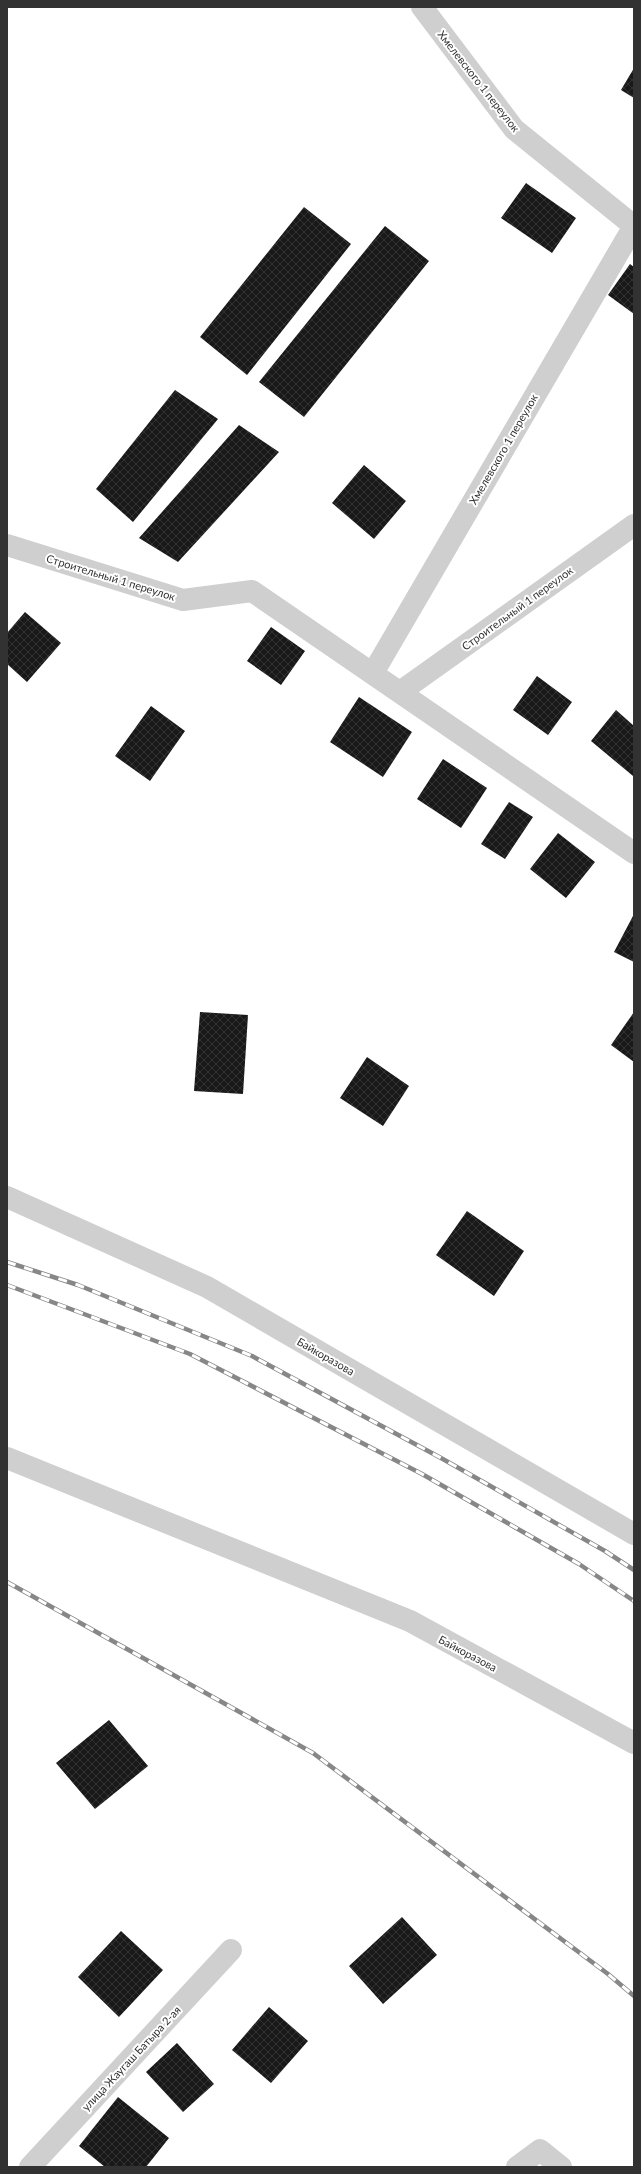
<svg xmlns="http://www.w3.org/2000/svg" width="641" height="2174" viewBox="0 0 641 2174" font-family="Lato,sans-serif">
  <defs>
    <pattern id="building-cross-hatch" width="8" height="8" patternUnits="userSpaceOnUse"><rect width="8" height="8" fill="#191919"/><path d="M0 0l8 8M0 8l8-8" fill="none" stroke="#323232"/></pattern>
  </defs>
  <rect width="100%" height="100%" fill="#fff"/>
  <path fill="url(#building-cross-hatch)" d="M634,68V98L621,90Z
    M526,183L576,218L552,253L501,218Z
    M304,207L351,244L247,375L200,337Z
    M385,226L429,261L304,417L259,382Z
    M630,264L634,267V314L608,295Z
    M175,390L218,419L133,522L96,489Z
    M239,425L279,452L178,562L139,538Z
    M364,465L406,501L374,539L332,503Z
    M25,612L61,643L27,682L7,664V633Z
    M271,627L305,651L281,685L247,661Z
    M537,676L572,702L548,735L513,710Z
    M359,697L412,732L383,777L330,742Z
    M151,706L185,731L150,781L115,756Z
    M616,710L634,726L633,776L591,741Z
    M443,759L487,788L461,828L417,799Z
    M509,802L533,817L505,859L481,844Z
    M558,833L595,862L566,898L530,869Z
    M634,914V962L614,952Z
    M200,1012L248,1015L243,1094L194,1091Z
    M634,1012V1062L611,1045Z
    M367,1057L409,1086L383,1126L340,1098Z
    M467,1211L524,1251L494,1296L436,1255Z
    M109,1720L148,1766L95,1809L56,1763Z
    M402,1917L437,1955L383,2004L349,1966Z
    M121,1931L163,1970L119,2017L78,1977Z
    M269,2007L308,2041L271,2083L232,2050Z
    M177,2043L214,2084L183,2112L146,2072Z
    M118,2097L169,2138L146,2167H105L79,2146Z"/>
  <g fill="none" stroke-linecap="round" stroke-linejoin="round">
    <path stroke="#cfcfcf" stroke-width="22" d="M7,545L183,600L252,591L634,853
      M373,673L634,226L514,129L422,7
      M400,692L634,525
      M30,2167L231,1950
      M517,2167L540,2150L561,2167"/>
    <path stroke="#cfcfcf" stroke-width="22" d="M7,1197L207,1287L634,1534
      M7,1458L410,1621L634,1743"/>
    <defs>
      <path id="rail" d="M7,1262L78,1285L252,1356L441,1458L605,1551L634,1570
        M7,1285L190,1354L422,1474L579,1564L634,1601
        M7,1582L313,1753L608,1974L634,1996"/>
    </defs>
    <use href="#rail" stroke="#878787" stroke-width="4.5"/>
    <use href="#rail" stroke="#fff" stroke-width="3" stroke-dasharray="9" stroke-linecap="butt"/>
  </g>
  <g text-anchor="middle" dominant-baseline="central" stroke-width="4" stroke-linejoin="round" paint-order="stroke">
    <g font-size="11" fill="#323232" stroke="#fff">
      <text transform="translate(479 81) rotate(52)">Хмелевского 1 переулок</text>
      <text transform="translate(503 449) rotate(-60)">Хмелевского 1 переулок</text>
      <text transform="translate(111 577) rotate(17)">Строительный 1 переулок</text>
      <text transform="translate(517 608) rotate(-36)">Строительный 1 переулок</text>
      <text transform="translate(326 1356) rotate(30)">Байкоразова</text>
      <text transform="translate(468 1653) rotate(28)">Байкоразова</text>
      <text transform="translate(131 2058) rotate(-47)">улица Жаугаш Батыра 2-ая</text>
    </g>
  </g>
  <rect width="641" height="2174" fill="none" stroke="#323232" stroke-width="16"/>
</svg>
